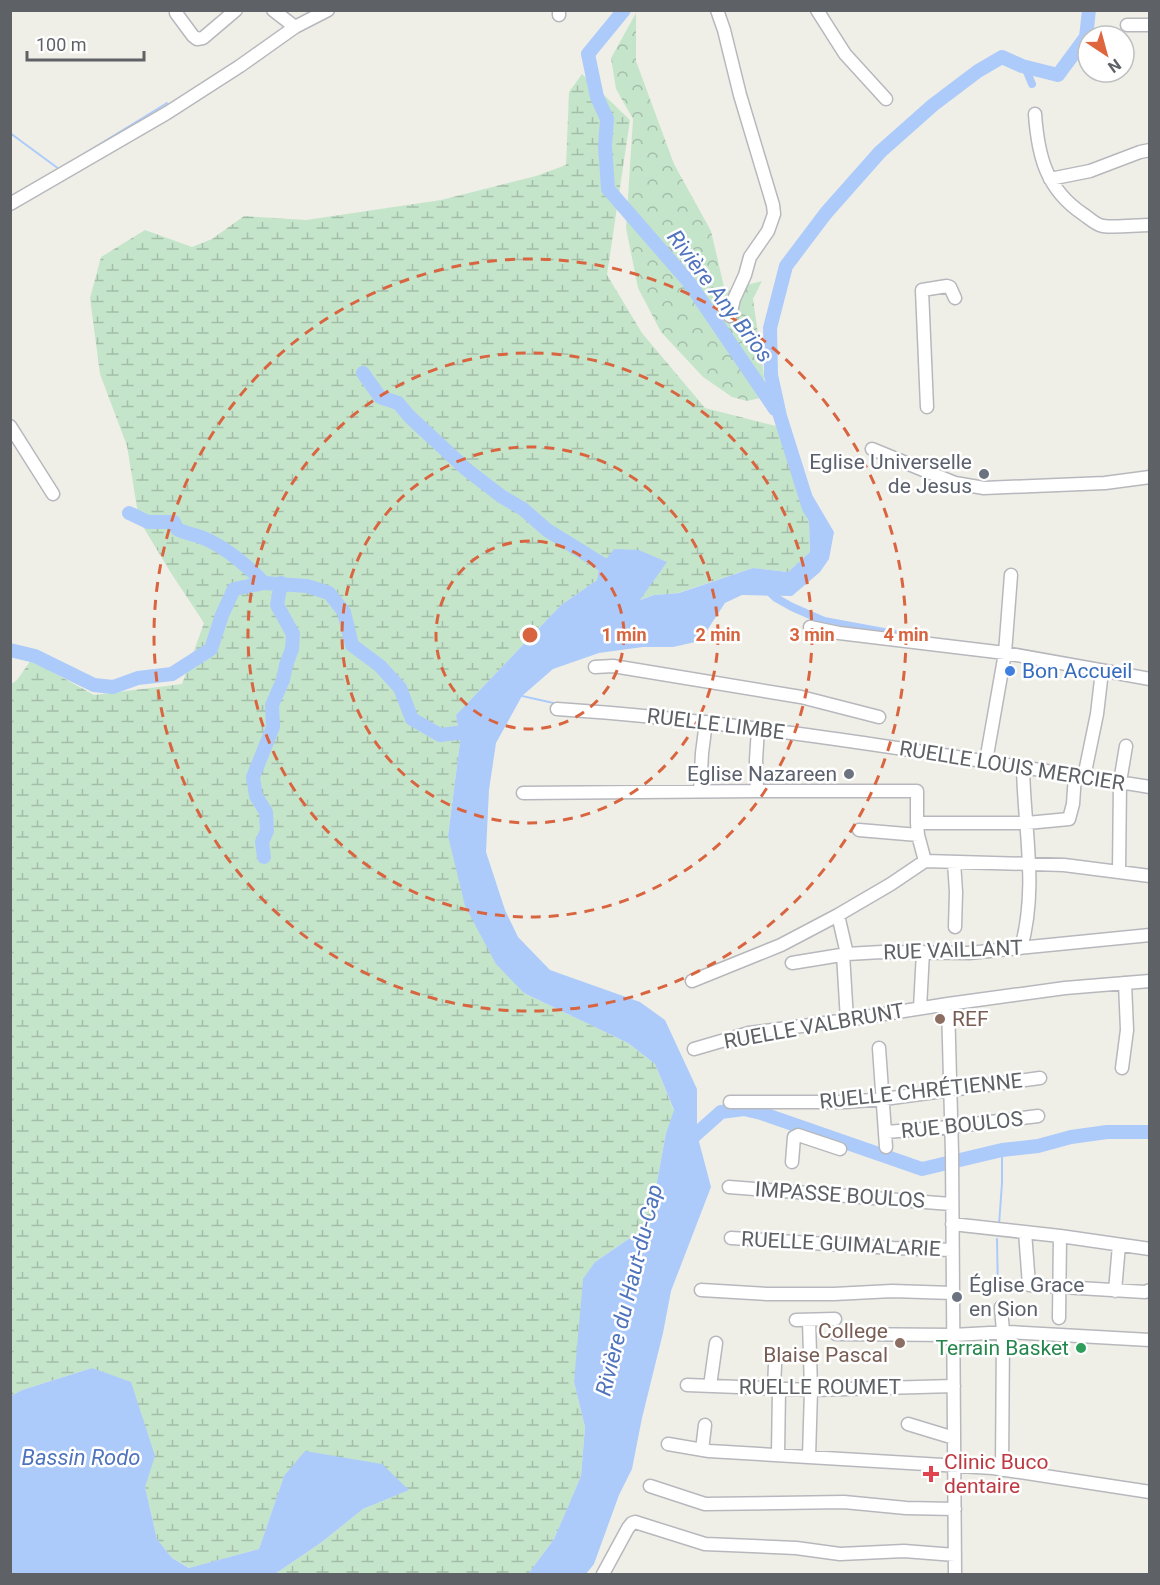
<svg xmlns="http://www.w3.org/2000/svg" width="1160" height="1585" viewBox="0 0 1160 1585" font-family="Roboto,sans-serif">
  <defs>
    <pattern id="forest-crowns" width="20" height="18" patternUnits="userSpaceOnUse" patternTransform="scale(1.5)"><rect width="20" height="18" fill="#c5e5cb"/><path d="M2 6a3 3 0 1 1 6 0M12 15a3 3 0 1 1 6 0" fill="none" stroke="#a3bda9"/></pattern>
    <pattern id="wetland-marsh" width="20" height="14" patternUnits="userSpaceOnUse" patternTransform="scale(1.5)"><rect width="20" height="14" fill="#c5e5cb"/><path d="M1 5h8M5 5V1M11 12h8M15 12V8" fill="none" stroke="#a3bda9"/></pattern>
  </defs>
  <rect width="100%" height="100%" fill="#f0efe7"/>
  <path fill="url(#forest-crowns)" d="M636,13V61L674,164L711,231L725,291L762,281L753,299L766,390L760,398L747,401L732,397L703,377L661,332L638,288L626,228L633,119L616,89L611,58Z"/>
  <path fill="url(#wetland-marsh)" d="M582,74L630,120L607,275L642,333L705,408L776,426L786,438L809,523L810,552L788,572L753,568L678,593L654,595L639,600L599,568L597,580L561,605L456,715L460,742L448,836L524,993L628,1043L655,1064L674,1111L666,1133L649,1225L595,1262L574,1382L585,1427L581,1476L554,1539L528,1574H275L322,1542L363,1509L408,1490L284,1476L259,1549L190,1568L172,1558L157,1539L145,1487L92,1368L22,1390L11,1396L10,685L17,680L31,660L94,695L182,684L204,623L171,573L139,520L127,446L100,374L90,298L101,257L145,230L192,247L212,239L244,216L306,220L441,200L536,176L566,165L569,92Z"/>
  <path fill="#adcbfa" d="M811,493L834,532L829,559L820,572L792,596L742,595L725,603L700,641L673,647H643L599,653L553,669L522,696L496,743L489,790L486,852L505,910L518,937L550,970L640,1002L665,1020L697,1089V1134L711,1187L671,1291L663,1333L642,1418L632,1469L619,1495L594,1564L586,1574H528L554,1539L581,1476L585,1427L574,1382L583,1279L595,1262L649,1225L666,1133L674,1110L655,1064L628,1043L524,993L496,964L465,906L448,836L460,742L456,715L561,605L597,580L599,568L614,549L639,550L667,562L640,600L654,595L679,593L753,568L788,572L810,552L809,523L802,497Z
    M92,1368L131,1382L155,1456L145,1487L157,1539L172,1558L189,1568L259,1549L284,1476L305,1451L382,1464L409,1490L363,1509L322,1542L275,1574H11V1396L22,1390Z"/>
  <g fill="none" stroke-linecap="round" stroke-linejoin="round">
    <path stroke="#adcbfa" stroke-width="2" d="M10,133L59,169
      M74,160L167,103
      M522,696L558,704
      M999,1225L1002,1183V1150
      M997,1239L998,1293"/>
    <path stroke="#adcbfa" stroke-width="8" d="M1025,67L1032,84
      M765,588L776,598L792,607L824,621L900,635"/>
    <path stroke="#adcbfa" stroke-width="14" d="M624,10L588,54L597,97L607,119L605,146L608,189L688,281L775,409
      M363,373L380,397L398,403L410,417L466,469L501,496L523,509L547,530L618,574
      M129,513L148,522H174L177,529C187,534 198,535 208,540C227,549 249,567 264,583
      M812,513L809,508L780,416L771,375L770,328L786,266L826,213L880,152L933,105L978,71L1002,57L1022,66L1058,75L1086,37L1089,10
      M10,650L35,656L94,685L113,687L138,678L172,674L211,649L222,615L234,589L264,583L307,586L329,593L344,612L352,645L380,666L400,688L412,719L440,735L457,733H474
      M264,857L262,842L267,831L266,812L256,796L253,777L273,727L272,705L283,680L286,665L292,649L293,634L277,605L281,583
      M684,1145L721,1112L744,1109L761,1113L922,1169L1002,1150L1038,1146L1071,1137L1107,1132H1150"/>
    <defs>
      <path id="minor" d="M273,10L295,27
        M559,10V15
        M717,10L724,30L740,95L773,205L774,214L768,231L750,257L745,275L734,299L730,316
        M817,10L845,54L886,99
        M176,13L193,36L197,39L203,38L236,10
        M1127,25H1150
        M1035,114C1038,156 1046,189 1083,214C1089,218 1096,225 1103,226C1117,228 1135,225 1150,225
        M1050,179L1090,171L1140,152L1150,150
        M10,204L167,113L240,66L295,27L328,10
        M927,407L922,290L947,286L950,287L955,298
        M10,426L53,494
        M872,449L955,483L984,488L1105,483L1150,477
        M810,627L839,633L1005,653L1150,679
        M595,667L613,666L801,697L879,717
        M557,709C756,722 952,757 1150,787
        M986,761L1005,653L1011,575
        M1084,777L1097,714L1102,671
        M700,791L702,753L706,722
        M757,791L756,760L758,729
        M523,793L757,791H917V823H1027L1069,819L1073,804L1075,775
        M859,830L918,835L917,823
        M918,835L925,861
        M954,862L956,892L955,927
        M1119,872L1120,782L1126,746
        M838,915L847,954
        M1021,948C1038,887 1024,829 1023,767
        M843,954L847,1020
        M792,963L847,954L882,952L969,953L1150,935
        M692,981L781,945L838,915L891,884L925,861L1064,865L1150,876
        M948,1004L952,1153L955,1574
        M920,1008L923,952
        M879,1048L886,1147
        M694,1049L749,1033L847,1020L948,1004L1065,988L1150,981
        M1122,1068L1127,1030L1125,983
        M730,1102H846L884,1099L1040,1078
        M886,1132L950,1127L1038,1116
        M792,1162L794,1137L798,1135L840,1149
        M729,1187L951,1204
        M952,1224L1060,1236L1150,1249
        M1025,1232L1029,1285L1145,1292L1150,1290
        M731,1238L893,1248L952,1250
        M701,1290L767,1294H834L892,1291L953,1293
        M1115,1291L1119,1245
        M1001,1307L1003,1332L1002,1470
        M1059,1318L1060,1236
        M796,1320L835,1319
        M809,1320L811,1390L809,1457
        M836,1334L953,1335L1008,1332L1150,1340
        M687,1385L811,1390L954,1386
        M710,1386L716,1343
        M774,1389L775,1365
        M908,1424L954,1438
        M668,1444L709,1451L993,1468L1150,1492
        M702,1450L705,1425
        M778,1455L779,1389
        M650,1486L705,1504L844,1502L906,1508L955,1509
        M603,1574L628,1528L632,1523L635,1522L705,1544L796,1548L840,1554L904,1551L955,1555"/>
    </defs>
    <use href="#minor" stroke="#b7b8bd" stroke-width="15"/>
    <use href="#minor" stroke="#fff" stroke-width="12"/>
  </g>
  <g fill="none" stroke="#d96540" stroke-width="3" stroke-dasharray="10 8">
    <circle cx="530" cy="635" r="94"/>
    <circle cx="530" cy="635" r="188"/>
    <circle cx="530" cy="635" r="282"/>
    <circle cx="530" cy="635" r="376"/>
  </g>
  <g fill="#6b7280" stroke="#fff" stroke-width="2">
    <circle cx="984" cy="474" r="6"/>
    <circle cx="849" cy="774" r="6"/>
    <circle cx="957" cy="1297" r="6"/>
  </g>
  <circle fill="#3f7fe0" stroke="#fff" stroke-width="2" cx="1010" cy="671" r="6"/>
  <g fill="#8d6e63" stroke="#fff" stroke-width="2">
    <circle cx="940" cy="1019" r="6"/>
    <circle cx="900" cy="1343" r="6"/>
  </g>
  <circle fill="#2e9e5b" stroke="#fff" stroke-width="2" cx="1081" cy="1348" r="6"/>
  <path fill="#e0444e" stroke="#fff" stroke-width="2" d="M928 1465h6v6h6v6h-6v6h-6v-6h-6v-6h6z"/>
  <g text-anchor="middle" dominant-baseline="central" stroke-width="5" stroke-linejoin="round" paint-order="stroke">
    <g font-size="21" fill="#5b616d" stroke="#fff" text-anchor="end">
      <text x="972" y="462">Eglise Universelle<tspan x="972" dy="24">de Jesus</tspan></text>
      <text x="837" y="774">Eglise Nazareen</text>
      <text x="969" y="1285" text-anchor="start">Église Grace<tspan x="969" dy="24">en Sion</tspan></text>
    </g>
    <g font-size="21" fill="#366cbe" stroke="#fff" text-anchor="start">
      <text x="1022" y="671">Bon Accueil</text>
    </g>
    <g font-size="21" fill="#5e6166" stroke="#fff">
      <text transform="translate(716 724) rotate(7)">RUELLE LIMBE</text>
      <text transform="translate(1012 766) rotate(9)">RUELLE LOUIS MERCIER</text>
      <text transform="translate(953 950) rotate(-2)">RUE VAILLANT</text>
      <text transform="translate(814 1026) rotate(-10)">RUELLE VALBRUNT</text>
      <text transform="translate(921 1091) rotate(-6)">RUELLE CHRÉTIENNE</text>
      <text transform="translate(962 1125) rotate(-6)">RUE BOULOS</text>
      <text transform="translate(840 1195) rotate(4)">IMPASSE BOULOS</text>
      <text transform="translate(841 1244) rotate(3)">RUELLE GUIMALARIE</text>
      <text x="820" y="1387">RUELLE ROUMET</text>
    </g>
    <g font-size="21" fill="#785e54" stroke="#fff" text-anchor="start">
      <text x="952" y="1019">REF</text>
      <text x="888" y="1331" text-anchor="end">College<tspan x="888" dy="24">Blaise Pascal</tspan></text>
    </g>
    <g font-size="21" fill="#27864d" stroke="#fff" text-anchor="end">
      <text x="1069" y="1348">Terrain Basket</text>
    </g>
    <g font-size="21" fill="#be3a42" stroke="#fff" text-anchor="start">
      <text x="944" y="1462">Clinic Buco<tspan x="944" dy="24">dentaire</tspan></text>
    </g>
    <g font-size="22" font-style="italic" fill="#4f73bd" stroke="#fff">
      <text transform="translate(720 296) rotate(53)">Rivière Any Brios</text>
      <text transform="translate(629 1290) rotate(-76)">Rivière du Haut-du-Cap</text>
      <text x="81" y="1457">Bassin Rodo</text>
    </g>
  </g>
  <circle cx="530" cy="635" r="9" fill="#d96540" stroke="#fff" stroke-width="3"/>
  <g font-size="18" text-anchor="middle" font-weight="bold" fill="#d96540" stroke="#fff" stroke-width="5" stroke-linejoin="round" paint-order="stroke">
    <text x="624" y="641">1 min</text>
    <text x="718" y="641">2 min</text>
    <text x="812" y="641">3 min</text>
    <text x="906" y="641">4 min</text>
  </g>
  <rect width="1160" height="1585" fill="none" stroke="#5e6166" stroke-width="24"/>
  <g transform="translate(1106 54) rotate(144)"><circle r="28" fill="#ffffff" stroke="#bfc0c2" stroke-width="1.5"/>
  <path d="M0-4.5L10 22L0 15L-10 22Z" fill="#df653e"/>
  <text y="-9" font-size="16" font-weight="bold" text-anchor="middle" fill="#5e6166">N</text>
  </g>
  <path d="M27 51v9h117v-9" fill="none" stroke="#5e6166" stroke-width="3"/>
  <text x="36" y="51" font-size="18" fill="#5e6166" stroke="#ffffff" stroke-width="4.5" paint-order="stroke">100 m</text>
</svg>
